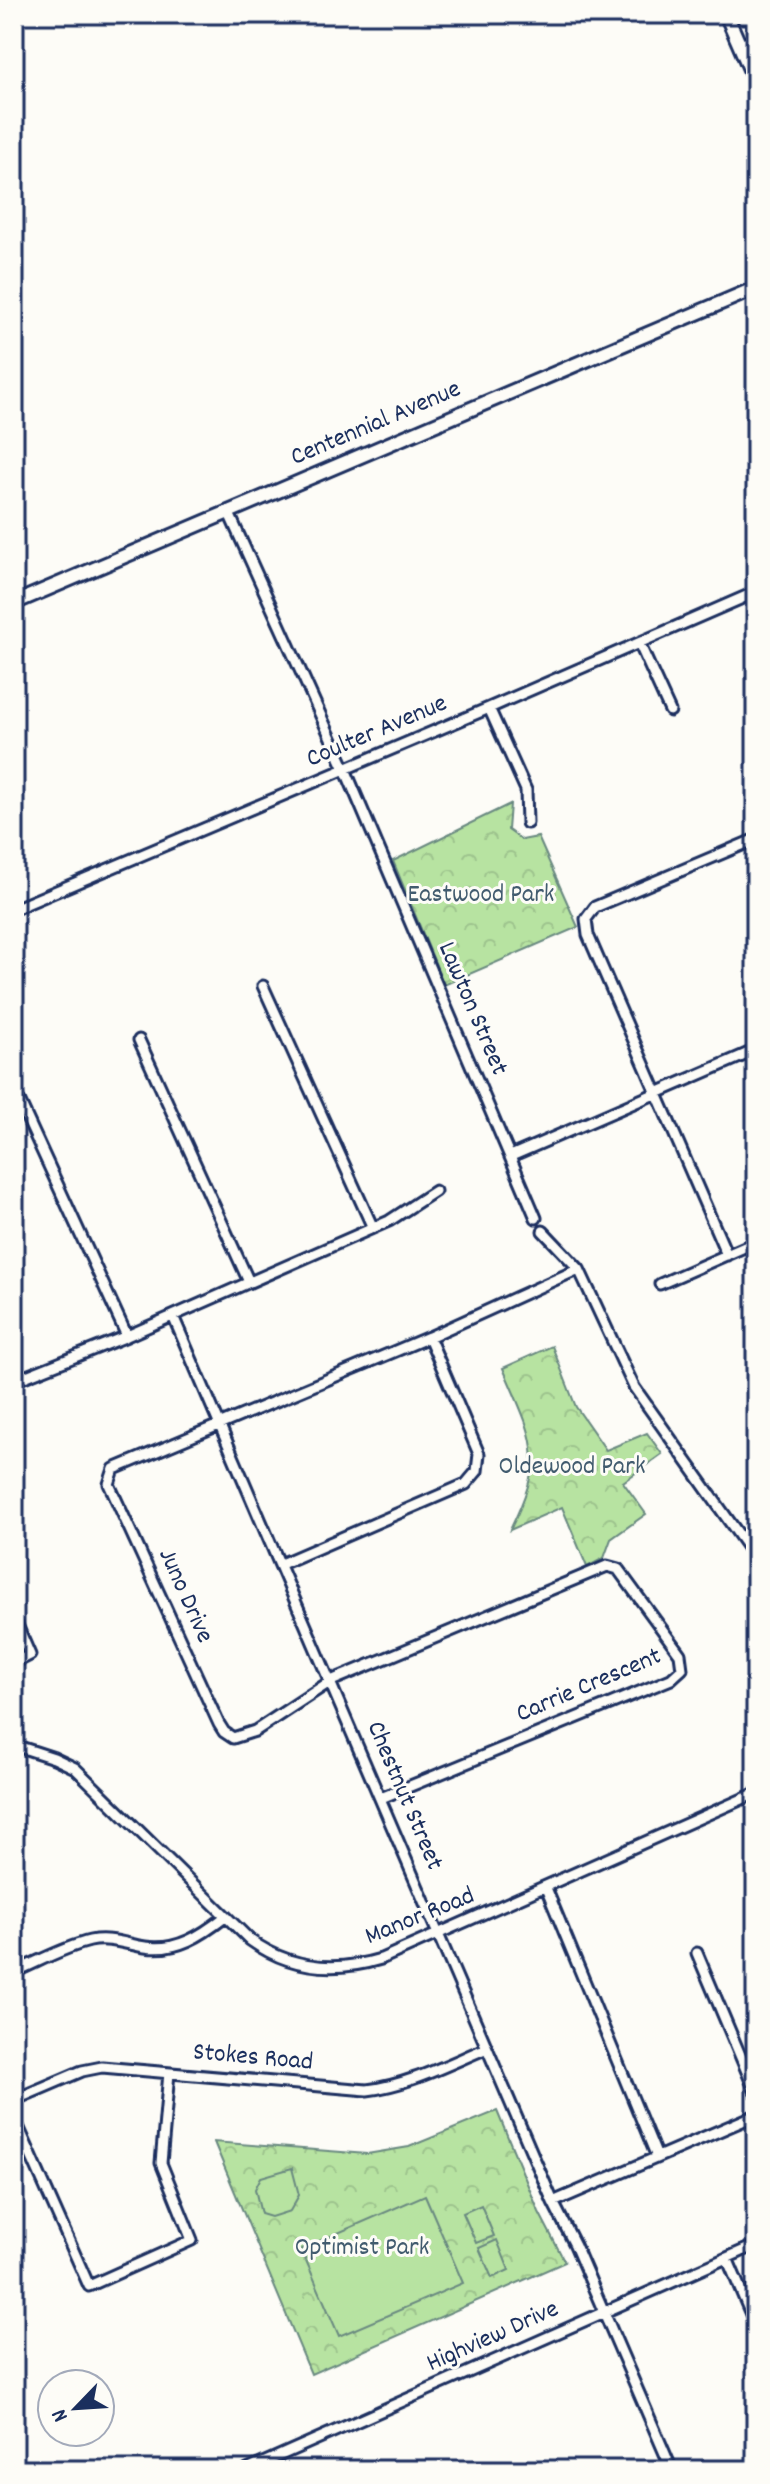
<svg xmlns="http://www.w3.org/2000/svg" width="770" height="2484" viewBox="0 0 770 2484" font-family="Dekko,sans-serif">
  <defs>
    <pattern id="park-crowns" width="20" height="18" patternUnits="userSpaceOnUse" patternTransform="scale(2)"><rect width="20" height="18" fill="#b7e3a1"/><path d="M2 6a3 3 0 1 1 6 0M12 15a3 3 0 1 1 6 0" fill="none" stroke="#9dc38d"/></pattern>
  </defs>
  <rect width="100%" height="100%" fill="#fdfcf7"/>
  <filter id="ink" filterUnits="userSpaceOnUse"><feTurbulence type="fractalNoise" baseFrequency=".0125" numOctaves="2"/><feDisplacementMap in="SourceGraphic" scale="16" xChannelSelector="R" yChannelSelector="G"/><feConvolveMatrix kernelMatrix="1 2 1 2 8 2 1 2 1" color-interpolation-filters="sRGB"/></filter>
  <g filter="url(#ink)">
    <path fill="url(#park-crowns)" stroke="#698980" stroke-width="2" d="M510,804L508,830L522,840L538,837L578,927L444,985L393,861Z
      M552,1346L576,1407L606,1450L647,1433L662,1454L623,1482L646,1514L611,1539L604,1558L587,1567L562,1507L510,1530C547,1454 534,1441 503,1368Z
      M497,2111L539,2212L565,2262L311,2374L214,2142L367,2154L409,2147Z"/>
    <path fill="#b7e3a1" stroke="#698980" stroke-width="2" d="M292,2168L299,2195L290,2211L271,2217L261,2214L255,2189L261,2177Z
      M425,2195L463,2283L339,2336L301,2249Z
      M481,2205L494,2236L476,2243L463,2213Z
      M497,2240L509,2270L492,2278L479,2248Z"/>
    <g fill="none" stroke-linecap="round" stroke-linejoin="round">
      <defs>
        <path id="minor" d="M740,45L756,39
          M228,511L345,769L536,1218
          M639,643L670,711
          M489,708L526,790L527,823
          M14,909L489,708L756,592
          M263,986L373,1228
          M139,1040L249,1282
          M16,1094L127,1336
          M511,1156L756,1050
          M543,1231L579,1269
          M727,1255L588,935L586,919L595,907L756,839
          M660,1284L756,1242
          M173,1316L553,2202L575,2245L672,2470
          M14,1381L127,1336L389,1221L435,1191
          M745,1543L756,1537
          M281,1564L466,1484L477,1471L479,1454L429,1337
          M14,1618L30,1655L14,1663
          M14,1745L54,1758L75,1768L250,1940C290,1969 334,1973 381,1959L756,1793
          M381,1798L671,1679L682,1669L680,1654L618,1569L607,1566L331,1681L255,1731L233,1738L224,1732L219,1724L109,1484L114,1469L429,1337L579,1269L634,1387L756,1559
          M546,1888L657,2157
          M697,1953L756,2093
          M14,1972C38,1962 64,1947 90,1941C109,1937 126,1944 145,1947C177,1952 202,1935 225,1917
          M14,2100L82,2071L102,2067L367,2090C409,2085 448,2064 487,2048
          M14,2117L89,2286L192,2240L161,2163L169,2073
          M553,2202L756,2115
          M727,2258L756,2326
          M247,2470L756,2245"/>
        <path id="major" d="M726,14L756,83
          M14,603L756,288"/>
      </defs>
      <use href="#minor" stroke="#1b2f5e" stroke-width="15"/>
      <use href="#major" stroke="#1b2f5e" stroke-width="18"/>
      <use href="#minor" stroke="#fdfcf7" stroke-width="9"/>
      <use href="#major" stroke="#fdfcf7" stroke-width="12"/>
    </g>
  </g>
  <g text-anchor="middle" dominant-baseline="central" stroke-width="6" stroke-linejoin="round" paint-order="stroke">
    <g font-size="26" fill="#1b2f5e" stroke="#fdfcf7">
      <text transform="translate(376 424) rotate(-23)">Centennial Avenue</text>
      <text transform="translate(377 732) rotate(-23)">Coulter Avenue</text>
      <text transform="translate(472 1009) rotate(67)">Lawton Street</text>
      <text transform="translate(185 1596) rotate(66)">Juno Drive</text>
      <text transform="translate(589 1686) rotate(-23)">Carrie Crescent</text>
      <text transform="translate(404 1796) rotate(67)">Chestnut Street</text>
      <text transform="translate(420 1917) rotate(-22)">Manor Road</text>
      <text transform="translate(253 2058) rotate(5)">Stokes Road</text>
      <text transform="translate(493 2337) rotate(-24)">Highview Drive</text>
    </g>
    <g font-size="26" fill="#425c6f" stroke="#fdfcf7">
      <text x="481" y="895">Eastwood Park</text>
      <text x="572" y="1467">Oldewood Park</text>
      <text x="362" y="2248">Optimist Park</text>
    </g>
  </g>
  <rect width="770" height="2484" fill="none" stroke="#fdfcf7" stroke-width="48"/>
  <rect x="24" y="24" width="722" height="2436" fill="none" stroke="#1b2f5e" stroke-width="3" filter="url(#ink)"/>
  <g transform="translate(76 2408) rotate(245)"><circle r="38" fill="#fdfcf7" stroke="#a3aaba" stroke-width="2"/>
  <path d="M0-6L14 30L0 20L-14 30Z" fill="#1b2f5e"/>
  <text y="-12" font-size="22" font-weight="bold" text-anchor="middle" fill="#1b2f5e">N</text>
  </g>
</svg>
